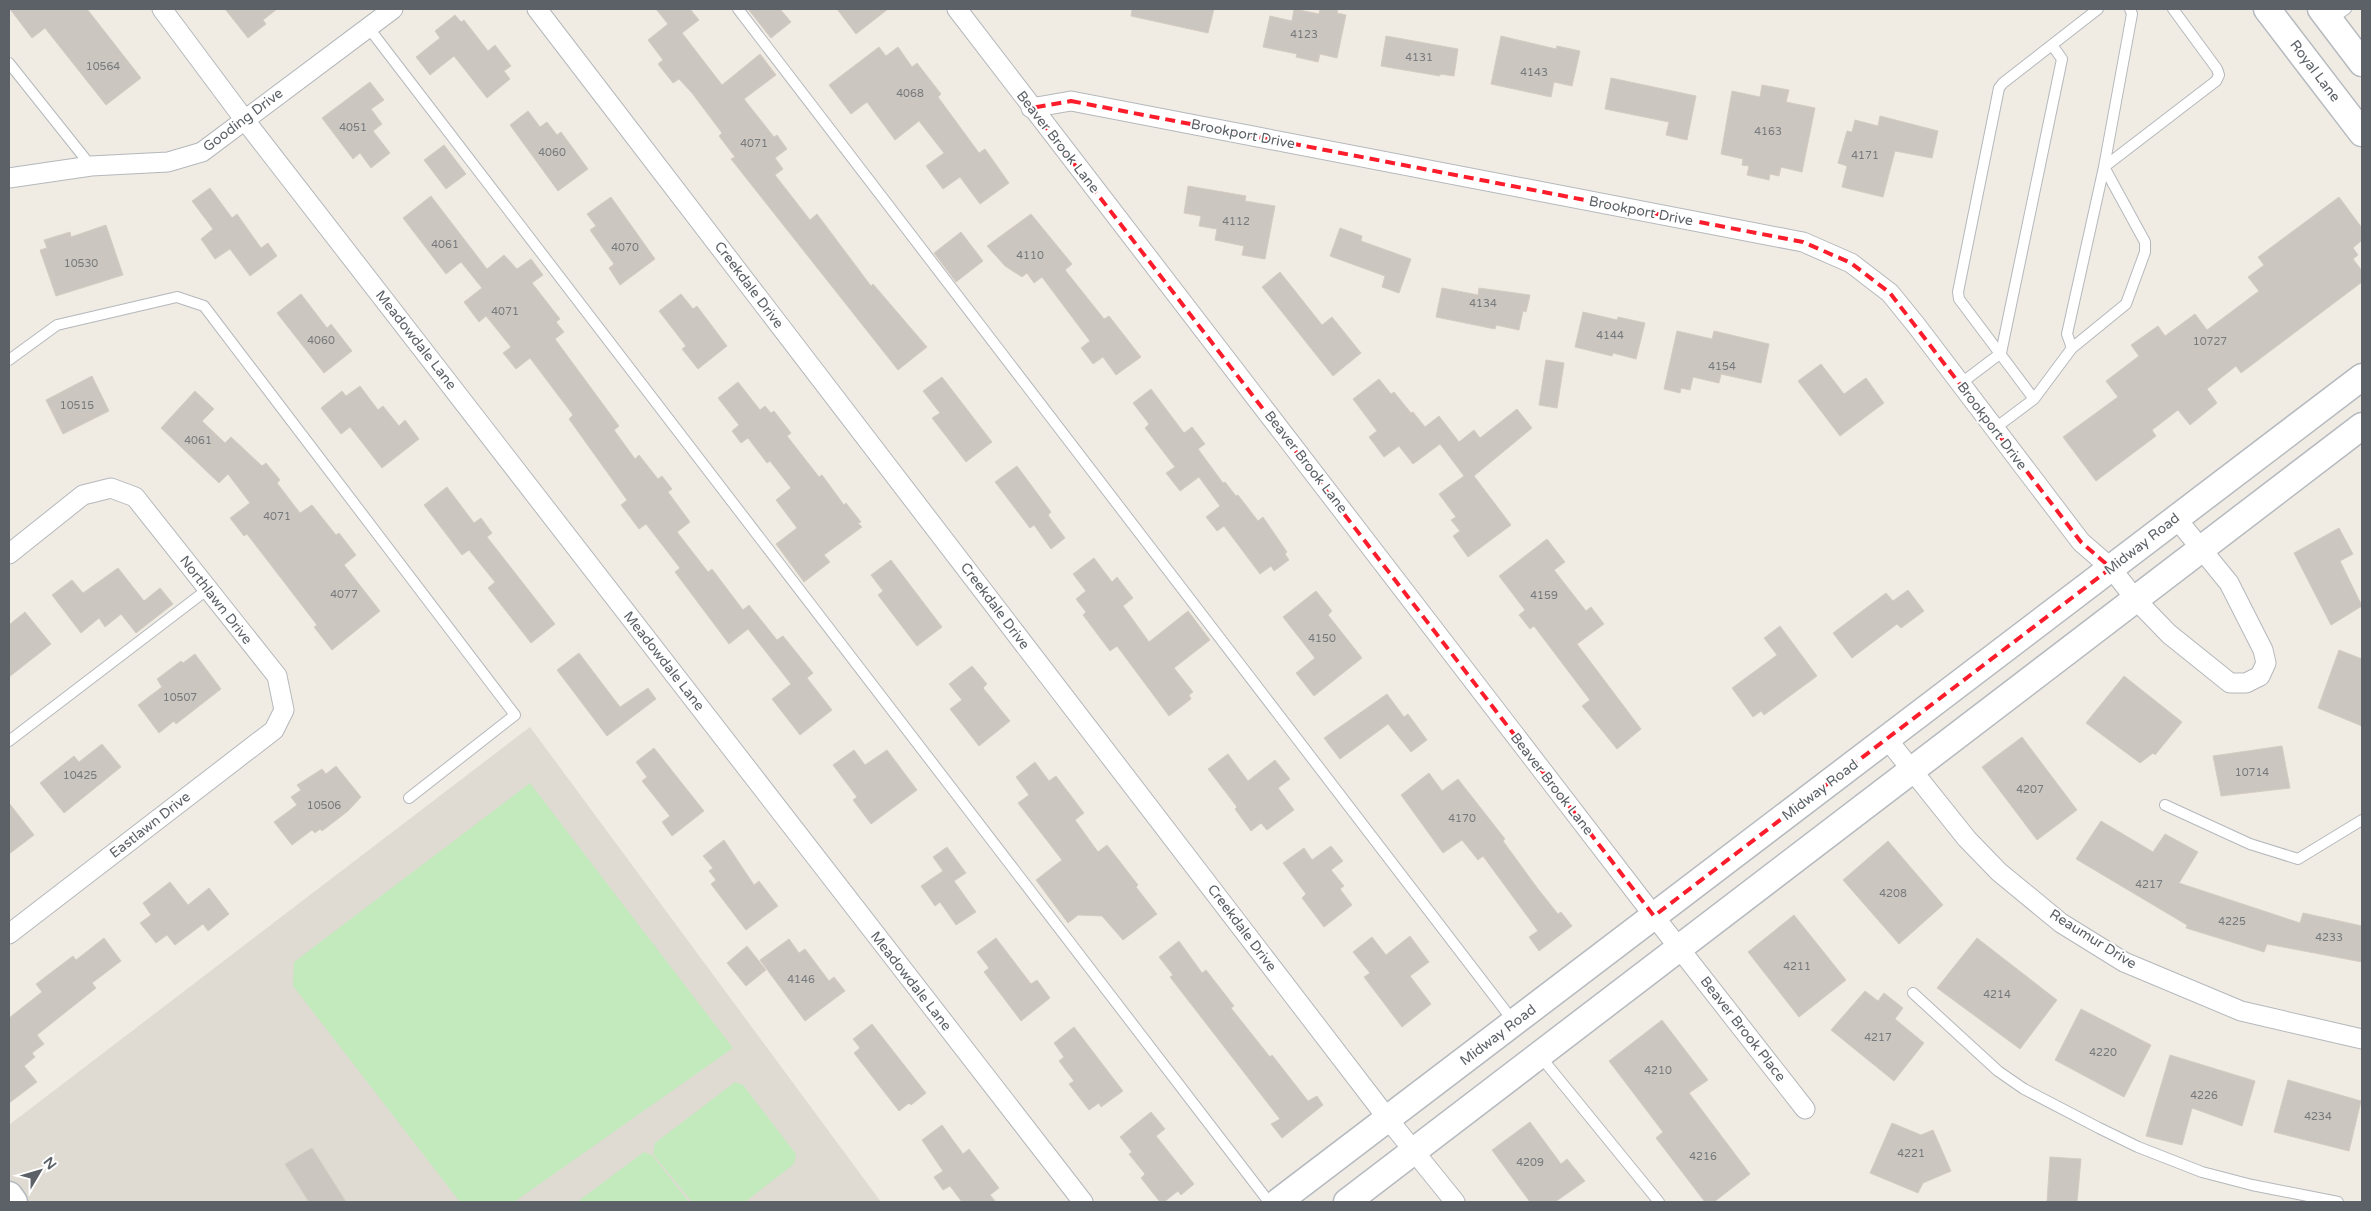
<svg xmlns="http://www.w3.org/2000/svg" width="2371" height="1211" viewBox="0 0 2371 1211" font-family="'Varela Round',sans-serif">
  <rect width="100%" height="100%" fill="#f0ebe3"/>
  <path fill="#dfdad2" d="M530,727L881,1202H9V1125Z"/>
  <path fill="#c3eabd" d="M530,783L733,1048L514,1202H460L293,986L294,962Z
    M735,1082L743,1085L796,1154L794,1164L745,1202H692L653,1154L655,1143Z
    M644,1152L652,1155L689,1202H577Z"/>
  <path fill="#cbc6c0" stroke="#d5ccc1" d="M10,9H87L141,78L106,105L45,28L32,38Z
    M225,9H277L263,20L266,24L248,38Z
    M656,9H690L699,20L682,33L722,85L760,54L776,75L744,99L774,137L777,135L787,149L775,158L783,169L775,175L810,220L817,214L871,286L873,284L927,347L898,370L731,159L735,157L719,136L722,133L692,93L679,79L673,83L658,64L663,60L648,40L668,24Z
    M748,9H780L791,22L771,38Z
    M837,9H888L856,34Z
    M1132,9H1214L1208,33L1131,16Z
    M1294,9L1319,14L1320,9H1338L1337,13L1346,15L1337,58L1320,54L1318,62L1296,57L1297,54L1263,47L1270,16L1292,21Z
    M455,15L461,22L464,20L488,51L495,45L511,66L504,71L510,79L487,98L454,56L430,75L416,57L440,38L435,31Z
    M1386,36L1458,49L1454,76L1440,74V76L1381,66Z
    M1501,36L1556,49L1557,46L1580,51L1572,86L1554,82L1551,97L1491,84Z
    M879,47L886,56L898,47L912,67L917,63L941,94L938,97L979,153L985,149L1009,183L980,204L960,177L943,189L926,166L944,153L919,121L895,140L867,102L851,114L829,85Z
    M1611,78L1696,96L1687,140L1666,135L1669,122L1605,109Z
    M370,82L384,100L371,109L382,124L373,131L390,153L371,168L360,153L353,159L322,118Z
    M1762,85L1789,90L1786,102L1815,108L1802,172L1781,167L1779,176L1770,174L1769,180L1747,175L1749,166L1742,165L1743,159L1721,154L1732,91L1760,97Z
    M528,111L540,127L547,122L557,135L561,132L588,169L558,191L510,125Z
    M1880,116L1938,131L1932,158L1895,151L1883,197L1842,187L1847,166L1838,163L1847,131L1852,132L1855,120L1878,126Z
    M444,145L466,174L446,189L424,160Z
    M1188,186L1246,196L1245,201L1275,206L1265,259L1242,255L1244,246L1215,240L1217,229L1199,226L1201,216L1184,213Z
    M210,188L232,218L237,214L261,248L268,243L277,256L250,276L230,249L215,259L201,239L213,229L192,201Z
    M431,196L487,269L504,255L517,269L531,259L543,275L532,283L560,319L556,322L564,332L555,339L619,426L614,430L635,459L639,455L658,479L662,476L672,489L668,492L690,522L677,532L708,572L712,569L743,610L749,605L777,640L783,636L813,673L807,678L832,710L800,735L772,699L791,684L748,629L729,644L675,572L680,568L646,524L639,529L621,505L627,500L569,419L573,415L530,358L516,369L503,353L511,347L486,316L479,322L464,302L482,288L461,262L446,274L403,218Z
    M611,197L655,259L620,285L609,268L614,264L590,230L596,226L587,214Z
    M2339,197L2362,228V240L2353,248L2358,255L2353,259L2362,271V282L2241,373L2236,366L2207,389L2217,403L2190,425L2178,410L2152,430L2156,436L2096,481L2063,437L2118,397L2106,381L2139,356L2131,345L2158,326L2165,336L2195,314L2207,330L2259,291L2248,277L2264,265L2258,257Z
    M1031,214L1072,264L1065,270L1104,319L1109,316L1141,357L1116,375L1103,357L1093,364L1081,348L1090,341L1042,277L1034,283L1027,273L1022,277L1005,266L987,246Z
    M106,225L123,275L56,296L40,250L47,248L44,240L70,232L71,237Z
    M1340,228L1362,236L1361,241L1411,259L1399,293L1382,287L1385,276L1330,256Z
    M961,232L983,261L956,282L934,253Z
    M1280,272L1322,325L1332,317L1361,353L1333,376L1262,287Z
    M1442,288L1478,295L1479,288L1530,295L1526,312L1523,311L1519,330L1496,325L1495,329L1436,317Z
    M301,294L327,328L331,324L352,351L324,373L277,313Z
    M681,294L693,309L697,306L727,346L698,369L682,349L686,346L659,311Z
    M1583,312L1617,320L1618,317L1645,323L1636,359L1613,353L1612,356L1575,347Z
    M1677,331L1712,339L1714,331L1769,344L1761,383L1721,374L1719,383L1693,377L1690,390L1681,388L1680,393L1664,389Z
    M1546,360L1564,363L1557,408L1539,405Z
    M1821,364L1844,394L1866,378L1884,403L1840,436L1798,381Z
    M92,376L109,411L63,434L46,400Z
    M942,377L992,442L966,462L932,418L940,413L923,391Z
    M1379,379L1391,394L1394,392L1411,413L1413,412L1425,427L1439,416L1459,442L1474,430L1480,438L1517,409L1532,428L1474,476L1511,525L1468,557L1453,536L1460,531L1451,520L1456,517L1439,494L1464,476L1440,444L1413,464L1399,446L1384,457L1369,437L1377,431L1353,399Z
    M738,382L760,410L765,406L771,413L774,411L791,433L787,436L819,477L822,475L844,505L846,503L861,522L858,523L862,527L824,555L830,562L804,582L776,544L797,528L776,500L791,488L770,461L767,463L748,438L741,443L732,431L739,425L718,398Z
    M360,386L378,410L383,406L399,426L405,420L419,439L382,468L350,427L341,434L321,408L342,391L346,396Z
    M1151,389L1184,433L1192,427L1205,444L1198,449L1223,483L1225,482L1236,496L1238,495L1258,521L1263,517L1287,552L1285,554L1289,560L1274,571L1271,566L1260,574L1224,526L1217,531L1206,517L1220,506L1199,477L1180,491L1166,473L1175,467L1145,428L1149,424L1133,403Z
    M195,391L214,409L202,421L225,443L231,437L262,466L266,463L280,480L277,483L300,513L312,505L336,535L339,533L356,555L344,565L380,611L332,650L314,627L317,625L247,534L244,536L230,518L250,503L228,474L219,483L161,428Z
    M1017,466L1051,512L1048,515L1065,538L1051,549L1034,525L1030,528L995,482Z
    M447,487L474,523L481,518L492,533L487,537L555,624L531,643L488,588L495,582L469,550L462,555L424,505Z
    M2339,528L2353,554L2340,561L2362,606L2331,625L2294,553Z
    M1547,539L1565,562L1554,570L1586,611L1591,607L1604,624L1577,644L1641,729L1617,749L1582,706L1590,700L1534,626L1530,629L1519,615L1525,610L1499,576Z
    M1094,558L1112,582L1117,577L1133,598L1123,606L1149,642L1188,611L1210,640L1174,668L1193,692L1189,695L1191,699L1169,716L1117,646L1110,651L1083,615L1086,612L1076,599L1086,591L1073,574Z
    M891,560L942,627L917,646L878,595L883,591L871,575Z
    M118,568L144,601L160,588L173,604L136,633L121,614L105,627L99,618L81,633L52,595L72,580L83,593Z
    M1908,590L1924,611L1901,628L1897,624L1852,658L1833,633L1886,593L1893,601Z
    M1316,591L1332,611L1328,615L1362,658L1314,696L1296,673L1315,658L1283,617Z
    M25,612L51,644L9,677V625Z
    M1780,626L1817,676L1764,715L1761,711L1753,717L1732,688L1777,655L1764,638Z
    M2339,650L2362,659V726L2318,708Z
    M579,653L620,707L648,688L656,699L607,736L557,670Z
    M195,654L221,689L176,724L174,721L159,733L138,705L162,687L157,679L181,661L183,663Z
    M972,666L987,684L983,688L1010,721L979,746L950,709L962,700L949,684Z
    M2124,676L2182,722L2155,755L2153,753L2140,763L2086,723Z
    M1387,694L1404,717L1408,714L1427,740L1411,752L1388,724L1340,759L1324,738Z
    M2022,737L2077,810L2037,840L1982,767Z
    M102,744L121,767L64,813L40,783L74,756L79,762Z
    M2282,746L2290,788L2221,796L2213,756Z
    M654,748L704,811L672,836L662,822L670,816L642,781L647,777L636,762Z
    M854,750L865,765L887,750L917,790L871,824L853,800L857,797L833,765Z
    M1228,754L1248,781L1275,760L1290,779L1278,788L1294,810L1267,830L1261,823L1251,831L1235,809L1237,807L1208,769Z
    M1035,762L1049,781L1056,776L1084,813L1075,820L1098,852L1107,845L1138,885L1136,887L1157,914L1123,940L1102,916L1078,915L1068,923L1036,880L1062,860L1018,803L1029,795L1016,777Z
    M336,766L361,797L348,811L322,831L320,829L315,833L312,830L292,845L274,822L297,805L291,797L301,790L297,785L322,769L326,774Z
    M1429,773L1442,791L1458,779L1505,839L1503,841L1538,889L1558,914L1561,912L1572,926L1539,951L1529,937L1538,931L1483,856L1478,860L1462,840L1443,853L1401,795Z
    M9,803L34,835L9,854Z
    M2101,821L2153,852L2165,834L2198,852L2179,883L2300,923L2303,913L2362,926V962L2267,944L2264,952L2186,928L2187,925L2076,859Z
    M724,840L754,885L759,881L778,906L746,930L711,884L716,880L709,871L713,868L703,856Z
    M1888,841L1943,905L1899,944L1843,880Z
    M1331,846L1343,861L1331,870L1344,886L1340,889L1352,905L1324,927L1302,898L1306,894L1283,863L1304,848L1312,860Z
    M947,847L966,873L954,881L976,912L956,925L940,902L935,906L921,886L943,871L933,857Z
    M170,882L188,905L209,888L229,914L208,931L203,924L175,945L167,935L156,943L140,923L151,915L143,903Z
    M1794,915L1846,980L1799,1017L1748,952Z
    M1410,936L1429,962L1410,976L1431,1004L1402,1027L1364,977L1370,973L1353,952L1372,937L1386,955Z
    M104,938L121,961L92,983L96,988L37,1035L44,1044L32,1053L35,1057L24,1066L37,1082L9,1103V1018L42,992L36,984L73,956L76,960Z
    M996,938L1031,984L1037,980L1050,998L1021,1021L984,972L989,968L977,952Z
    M1977,938L2057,1000L2020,1049L1937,988Z
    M789,939L799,953L805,949L829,981L834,977L845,991L805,1021L760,960Z
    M1179,941L1202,973L1206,970L1234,1006L1231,1008L1270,1057L1272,1055L1308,1101L1317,1096L1323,1105L1282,1138L1271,1124L1280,1119L1170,977L1173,975L1159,957Z
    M747,946L766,970L746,986L727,963Z
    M1865,991L1878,1001L1884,993L1903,1008L1895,1019L1924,1043L1894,1081L1831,1030Z
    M2081,1009L2151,1045L2124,1097L2055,1060Z
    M1662,1020L1708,1080L1689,1093L1750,1174L1714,1202H1705L1656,1138L1663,1132L1609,1061Z
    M872,1024L926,1093L911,1105L909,1103L899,1111L854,1053L860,1048L853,1039Z
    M1074,1027L1123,1091L1101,1107L1099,1103L1089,1110L1069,1084L1074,1081L1059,1061L1064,1057L1054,1043Z
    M2170,1055L2255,1081L2242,1126L2192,1108L2182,1145L2146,1136Z
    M2288,1080L2361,1101L2349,1151L2274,1132Z
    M1151,1112L1165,1129L1156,1136L1194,1184L1181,1195L1178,1191L1164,1202H1160L1141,1178L1145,1174L1129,1154L1132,1152L1120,1137Z
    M1530,1122L1561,1164L1567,1159L1585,1181L1555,1202H1530L1492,1150Z
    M1892,1123L1921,1135L1933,1130L1951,1171L1923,1183L1918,1193L1870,1173Z
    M942,1125L963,1154L969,1149L999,1188L990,1195L996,1202H962L950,1186L943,1190L934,1177L943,1171L922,1140Z
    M312,1148L346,1202H309L285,1164Z
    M2050,1157L2081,1159L2077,1202H2047Z"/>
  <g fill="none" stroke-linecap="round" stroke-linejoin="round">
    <defs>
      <path id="lane" d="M738,9L1514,1022
        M2331,20L2346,9
        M368,27L1269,1202
        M9,63L91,166
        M2072,348L2067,334L2104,167L2132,14L2130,9
        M9,360L57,325L177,297L204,306L515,715L409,798
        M1960,384L2001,353L2062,59L2052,45
        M2034,399L1959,299L1958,292L1999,88L2003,83L2098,9
        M1994,429L2034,399L2072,348L2126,304L2145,252V242L2104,167L2216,81L2219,75L2217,69L2173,9
        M9,741L208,589
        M2165,805L2250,844L2298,859L2362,820
        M1913,993L1998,1071L2024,1089L2099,1128L2138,1147L2202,1172L2252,1185L2338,1202
        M1540,1056L1659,1202"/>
      <path id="street" d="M162,9L244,119L1083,1202
        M537,9L1388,1119L1455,1202
        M957,9L1654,916L1805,1109
        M1031,108L1071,101L1803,242L1851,263L1890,293L1916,325L2081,542L2111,568L2136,600L2169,634L2230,683H2246L2260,676L2266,663L2263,650L2229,583L2176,518
        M9,178L91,166L168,162L202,152L393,9
        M9,554L83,495L111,488L135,497L277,676L284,710L274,730L9,934
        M1887,739L1967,839L1999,872L2061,923L2124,962L2241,1011L2362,1039"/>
      <path id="secondary" d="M2267,9L2362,133
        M2321,9L2362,63
        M9,1195L14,1202
        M1278,1202L2362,377
        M1347,1202L2362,426"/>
    </defs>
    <use href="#lane" stroke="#b4b8bc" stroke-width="12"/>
    <use href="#street" stroke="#b4b8bc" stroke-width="21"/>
    <use href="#secondary" stroke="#b5babf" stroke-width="29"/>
    <use href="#lane" stroke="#fff" stroke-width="10"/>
    <use href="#street" stroke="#fff" stroke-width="19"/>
    <use href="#secondary" stroke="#fff" stroke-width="26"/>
  </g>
  <path fill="none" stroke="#fc1d2c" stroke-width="4" stroke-dasharray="10 6" stroke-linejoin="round" d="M1071,101L1803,242L1851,263L1890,293L2081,542L2111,568L1654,916L1031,108Z"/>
  <g text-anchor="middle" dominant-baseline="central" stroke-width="4" stroke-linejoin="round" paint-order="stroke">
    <g font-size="11" fill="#777a7c">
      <text x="1304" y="34">4123</text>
      <text x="1419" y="57">4131</text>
      <text x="103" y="66">10564</text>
      <text x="1534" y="72">4143</text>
      <text x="910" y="93">4068</text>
      <text x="353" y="127">4051</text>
      <text x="1768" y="131">4163</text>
      <text x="754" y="143">4071</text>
      <text x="552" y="152">4060</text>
      <text x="1865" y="155">4171</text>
      <text x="1236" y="221">4112</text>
      <text x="445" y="244">4061</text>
      <text x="625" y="247">4070</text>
      <text x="1030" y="255">4110</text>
      <text x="81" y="263">10530</text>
      <text x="1483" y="303">4134</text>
      <text x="505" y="311">4071</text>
      <text x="1610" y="335">4144</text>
      <text x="321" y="340">4060</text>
      <text x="2210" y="341">10727</text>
      <text x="1722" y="366">4154</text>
      <text x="77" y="405">10515</text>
      <text x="198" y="440">4061</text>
      <text x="277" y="516">4071</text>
      <text x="344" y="594">4077</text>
      <text x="1544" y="595">4159</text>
      <text x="1322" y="638">4150</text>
      <text x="180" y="697">10507</text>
      <text x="2252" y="772">10714</text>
      <text x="80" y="775">10425</text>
      <text x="2030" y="789">4207</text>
      <text x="324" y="805">10506</text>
      <text x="1462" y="818">4170</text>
      <text x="2149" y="884">4217</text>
      <text x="1893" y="893">4208</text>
      <text x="2232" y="921">4225</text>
      <text x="2329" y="937">4233</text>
      <text x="1797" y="966">4211</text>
      <text x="801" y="979">4146</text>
      <text x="1997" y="994">4214</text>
      <text x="1878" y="1037">4217</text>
      <text x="2103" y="1052">4220</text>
      <text x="1658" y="1070">4210</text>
      <text x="2204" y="1095">4226</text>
      <text x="2318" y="1116">4234</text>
      <text x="1911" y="1153">4221</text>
      <text x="1703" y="1156">4216</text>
      <text x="1530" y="1162">4209</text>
    </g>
    <g font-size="14" fill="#5b6166" stroke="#fff">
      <text transform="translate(2315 71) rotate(53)">Royal Lane</text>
      <text transform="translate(243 120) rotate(-37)">Gooding Drive</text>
      <text transform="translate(1243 134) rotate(11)">Brookport Drive</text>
      <text transform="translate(1058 142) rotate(52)">Beaver Brook Lane</text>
      <text transform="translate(1641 211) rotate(11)">Brookport Drive</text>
      <text transform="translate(749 285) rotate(53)">Creekdale Drive</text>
      <text transform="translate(416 340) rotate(52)">Meadowdale Lane</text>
      <text transform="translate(1992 426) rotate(53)">Brookport Drive</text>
      <text transform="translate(1306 462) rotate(52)">Beaver Brook Lane</text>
      <text transform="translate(2142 544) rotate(-38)">Midway Road</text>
      <text transform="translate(216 600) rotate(52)">Northlawn Drive</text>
      <text transform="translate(995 606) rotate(53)">Creekdale Drive</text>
      <text transform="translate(664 661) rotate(52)">Meadowdale Lane</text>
      <text transform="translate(1552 784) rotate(52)">Beaver Brook Lane</text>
      <text transform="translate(1820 790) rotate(-37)">Midway Road</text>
      <text transform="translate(150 825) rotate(-38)">Eastlawn Drive</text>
      <text transform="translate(1242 928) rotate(53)">Creekdale Drive</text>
      <text transform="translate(2093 939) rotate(32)">Reaumur Drive</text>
      <text transform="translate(911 981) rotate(52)">Meadowdale Lane</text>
      <text transform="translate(1743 1029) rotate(52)">Beaver Brook Place</text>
      <text transform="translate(1498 1035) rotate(-37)">Midway Road</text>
    </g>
  </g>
  <rect width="2371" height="1211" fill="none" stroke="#5b6166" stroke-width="20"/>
  <g transform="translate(40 1171) rotate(52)" stroke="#ffffff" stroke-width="4" paint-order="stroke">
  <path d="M0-4L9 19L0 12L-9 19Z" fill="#5b6166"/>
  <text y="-8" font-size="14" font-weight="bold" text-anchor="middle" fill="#5b6166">N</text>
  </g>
</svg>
